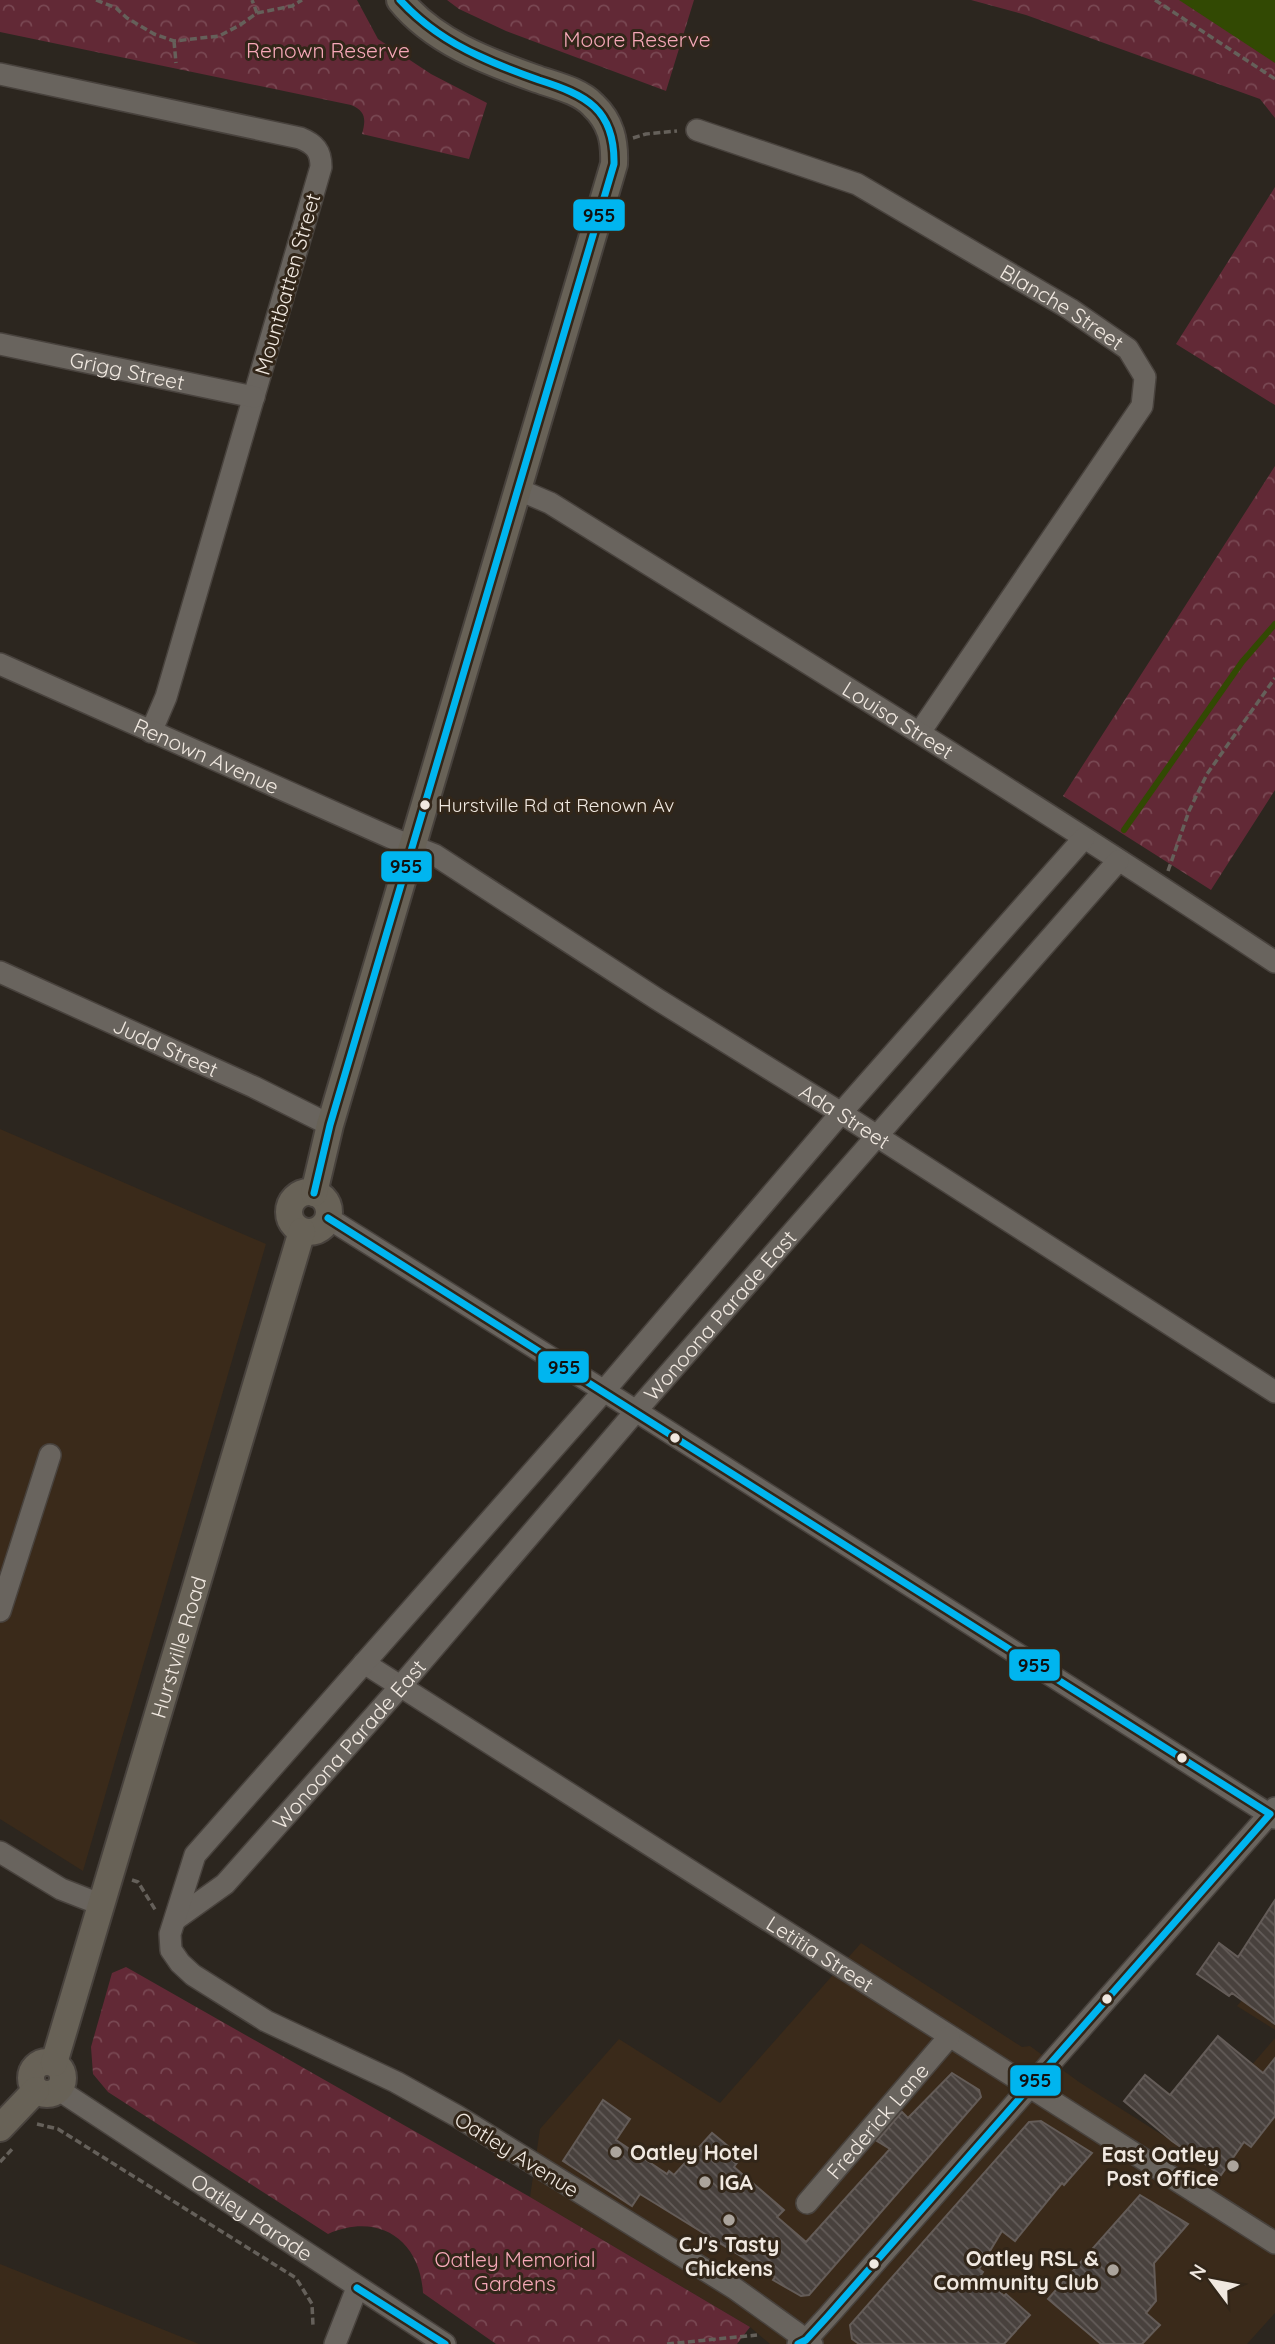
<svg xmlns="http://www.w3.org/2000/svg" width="1275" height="2344" viewBox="0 0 1275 2344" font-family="Quicksand,sans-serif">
  <defs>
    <pattern id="forest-crowns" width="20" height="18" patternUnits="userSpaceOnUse" patternTransform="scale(1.75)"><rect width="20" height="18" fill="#622936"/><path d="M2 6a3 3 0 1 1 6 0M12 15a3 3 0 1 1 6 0" fill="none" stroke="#794853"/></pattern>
    <pattern id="building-back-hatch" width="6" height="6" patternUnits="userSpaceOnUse" patternTransform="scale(1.75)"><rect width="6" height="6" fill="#48413d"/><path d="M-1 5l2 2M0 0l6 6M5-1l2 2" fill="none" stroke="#635c59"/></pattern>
  </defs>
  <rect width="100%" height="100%" fill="#2c261f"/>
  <path fill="#3a2a1a" d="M0,1129L266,1244L83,1871L0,1819Z
    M861,1943L1022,2047L1030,2046L1079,2082L1181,2147L1275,2038V2313L1247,2344H770L750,2327L530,2197L540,2129L619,2039L720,2103Z
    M1273,1964L1275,1965V2030L1237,2006Z
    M0,2264L199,2344H0Z"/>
  <path fill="url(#forest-crowns)" d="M0,0H357L378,39L431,74L487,103L469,159L362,134C366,120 366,111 351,105L0,32Z
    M447,0H694L666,91L506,31L459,9Z
    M971,0H1275V118L1260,99L1026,15Z
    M1275,187V405L1176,344Z
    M1275,466V790L1211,890L1063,796Z
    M126,1967L530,2197L750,2327L737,2344H496L423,2293C420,2239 378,2212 328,2234L108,2092L93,2074L91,2047L112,1973Z"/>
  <path fill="#324903" d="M1179,0H1275V63Z"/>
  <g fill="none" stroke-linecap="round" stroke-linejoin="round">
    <path stroke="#324903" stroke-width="6" d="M1124,830L1242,662L1275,624"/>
  </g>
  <path fill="url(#building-back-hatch)" stroke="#645c58" stroke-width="2" d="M1275,1900V2024L1232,1993L1229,1996L1197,1974L1219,1943L1238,1957Z
    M1218,2036L1263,2073L1275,2058V2116L1251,2147L1244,2142L1221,2175L1172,2141L1124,2101L1145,2075L1170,2095Z
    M952,2073L979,2090L981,2097L809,2295L801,2296L773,2280L775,2277L640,2194L632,2206L563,2161L603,2100L630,2119L616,2140L667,2174L669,2171L674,2175L712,2133L741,2157L734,2167L784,2210L777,2217L806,2242L890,2149L877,2141L900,2114L902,2112L908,2118Z
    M1041,2121L1092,2153L1064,2185L1062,2183L1015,2241L1002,2231L979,2269L983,2272L981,2275L1004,2296L1006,2294L1030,2315L1004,2344H859L852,2339L850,2325L1029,2122Z
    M1140,2195L1188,2224L1154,2263L1156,2301L1146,2313L1160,2325L1142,2344H1101L1048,2299Z"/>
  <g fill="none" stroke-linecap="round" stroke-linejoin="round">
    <defs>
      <g id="minor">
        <path d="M0,74L300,138C315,144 321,151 321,167L166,697L151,732"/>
        <path id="s1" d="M697,130L857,184L1070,309L1128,349L1145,377L1142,406L920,732"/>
        <path id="s2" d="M0,344L254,397"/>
        <path id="s3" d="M517,489L550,503C793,654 1037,804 1275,962"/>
        <path id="s4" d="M0,664L394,839L435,855L657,999L841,1113L1275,1392"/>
        <path id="s5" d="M0,972L254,1087L330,1125"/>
        <path d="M328,1218L636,1411L1275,1818"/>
        <path d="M0,1611L50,1455"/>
        <path id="s6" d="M364,1663L1275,2243"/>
        <path d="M0,1852L61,1889L102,1905"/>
        <path id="s7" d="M176,1919L225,1884L400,1687L636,1411L1118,861"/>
        <path id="s8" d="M59,2090L445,2344"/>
        <path id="s9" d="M807,2203L949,2037"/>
        <path d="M335,2344L357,2288"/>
        <path d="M798,2344L806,2340L828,2316L1275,1808"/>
        <path d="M812,2344L734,2288L457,2116L396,2082L266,2021L193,1975L180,1963L171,1950L170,1934L195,1855L604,1391L841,1113L1084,838"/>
      </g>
      <g id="major">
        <circle cx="309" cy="1212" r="20"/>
        <path d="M314,1193L330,1125L614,164C615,141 611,122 593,105C579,90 553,85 534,78C486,61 433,41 400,0"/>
        <circle cx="47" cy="2078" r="16"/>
        <path id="s10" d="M54,2063L302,1231"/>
        <path d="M0,2128L36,2090"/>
      </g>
    </defs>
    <use href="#minor" stroke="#48423d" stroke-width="24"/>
    <use href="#major" stroke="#48423d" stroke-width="30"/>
    <path stroke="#65605a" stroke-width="3.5" stroke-dasharray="7 3.5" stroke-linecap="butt" d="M96,0L116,8L127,18L154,34L174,41L219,36L240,25L257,13L252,0
      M1155,0L1275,79
      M257,13L292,6L302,0
      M174,41L176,63
      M633,138L646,134L677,131
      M1168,871L1189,811L1207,774L1275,678
      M132,1880L138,1882L156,1911
      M37,2124L58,2129L296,2278L312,2304L313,2326
      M0,2162L14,2147
      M667,2344L757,2335"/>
    <use href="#minor" stroke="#69645e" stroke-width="21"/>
    <use href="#major" stroke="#686257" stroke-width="26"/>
    <defs>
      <path id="bus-1" d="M314,1193L330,1125L614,164C615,109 586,95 539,80C519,73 498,65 479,56C448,42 423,25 400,0
        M328,1218L1270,1814
        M357,2288L445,2344
        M798,2344L806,2340L828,2316L1270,1814"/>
    </defs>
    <use href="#bus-1" stroke="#322619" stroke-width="12"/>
    <use href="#bus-1" stroke="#00b5ef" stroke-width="7"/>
  </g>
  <g fill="#f0e8e0" stroke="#322619" stroke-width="2.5">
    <circle cx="425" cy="805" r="6"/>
    <circle cx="675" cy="1438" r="6"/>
    <circle cx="1182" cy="1758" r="6"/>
    <circle cx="1107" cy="1999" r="6"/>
    <circle cx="874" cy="2264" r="6"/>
  </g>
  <g fill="#aba49c" stroke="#322619" stroke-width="2.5">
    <circle cx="616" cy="2152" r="7"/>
    <circle cx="1233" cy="2166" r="7"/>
    <circle cx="705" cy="2182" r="7"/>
    <circle cx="729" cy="2220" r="7"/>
    <circle cx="1113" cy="2270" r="7"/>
  </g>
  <g text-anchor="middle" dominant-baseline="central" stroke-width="6" stroke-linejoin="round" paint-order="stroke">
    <g font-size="19" fill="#f0e8e0" stroke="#322619" text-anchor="start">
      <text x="438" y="805">Hurstville Rd at Renown Av</text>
    </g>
    <g font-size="21" fill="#f6a8b8" stroke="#322619">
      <text x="637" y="39">Moore Reserve</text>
      <text x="328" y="50">Renown Reserve</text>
      <text x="515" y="2259">Oatley Memorial<tspan x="515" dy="24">Gardens</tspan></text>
    </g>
    <g font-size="21" fill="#f0e8e0" stroke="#322619">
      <text transform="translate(287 284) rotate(-74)">Mountbatten Street</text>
      <text stroke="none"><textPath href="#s1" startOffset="408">Blanche Street</textPath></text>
      <text stroke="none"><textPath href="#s2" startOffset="130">Grigg Street</textPath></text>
      <text stroke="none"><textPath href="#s3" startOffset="446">Louisa Street</textPath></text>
      <text stroke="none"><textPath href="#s4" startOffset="226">Renown Avenue</textPath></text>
      <text stroke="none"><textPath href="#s5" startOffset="182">Judd Street</textPath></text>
      <text stroke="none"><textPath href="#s4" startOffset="961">Ada Street</textPath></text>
      <text stroke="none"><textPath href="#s7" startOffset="814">Wonoona Parade East</textPath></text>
      <text stroke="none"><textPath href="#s10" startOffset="434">Hurstville Road</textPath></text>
      <text stroke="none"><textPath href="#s7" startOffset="247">Wonoona Parade East</textPath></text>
      <text stroke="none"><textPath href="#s6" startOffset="541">Letitia Street</textPath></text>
      <text stroke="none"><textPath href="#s9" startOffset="108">Frederick Lane</textPath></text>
      <text transform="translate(517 2154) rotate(32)">Oatley Avenue</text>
      <text stroke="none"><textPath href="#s8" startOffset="231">Oatley Parade</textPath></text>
    </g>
    <g font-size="21" font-weight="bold" fill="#f0e8e0" stroke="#322619" text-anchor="start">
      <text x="630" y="2152">Oatley Hotel</text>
      <text x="1219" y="2154" text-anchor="end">East Oatley<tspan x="1219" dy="24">Post Office</tspan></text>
      <text x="719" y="2182">IGA</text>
      <text x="729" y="2244" text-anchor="middle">CJ's Tasty<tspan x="729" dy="24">Chickens</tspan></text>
      <text x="1099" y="2258" text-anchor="end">Oatley RSL &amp;<tspan x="1099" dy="24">Community Club</tspan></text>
    </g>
  </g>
  <g stroke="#322619" stroke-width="2.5">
    <rect x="572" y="198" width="54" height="34" rx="7" fill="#00b5ef"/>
    <rect x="380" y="850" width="53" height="33" rx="7" fill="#00b5ef"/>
    <rect x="537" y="1350" width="53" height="34" rx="7" fill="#00b5ef"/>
    <rect x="1008" y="1648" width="53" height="34" rx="7" fill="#00b5ef"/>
    <rect x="1009" y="2064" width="53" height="33" rx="7" fill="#00b5ef"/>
  </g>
  <g font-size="19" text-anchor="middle" font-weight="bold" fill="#111">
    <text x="599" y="222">955</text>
    <text x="406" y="873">955</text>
    <text x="564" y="1374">955</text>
    <text x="1034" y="1672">955</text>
    <text x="1035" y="2087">955</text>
  </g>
  <g transform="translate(1212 2281) rotate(302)" stroke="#322619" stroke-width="5" paint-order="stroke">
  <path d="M0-5L12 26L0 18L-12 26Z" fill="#f0e8e0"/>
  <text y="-10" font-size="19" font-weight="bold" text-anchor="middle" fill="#f0e8e0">N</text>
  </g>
</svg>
